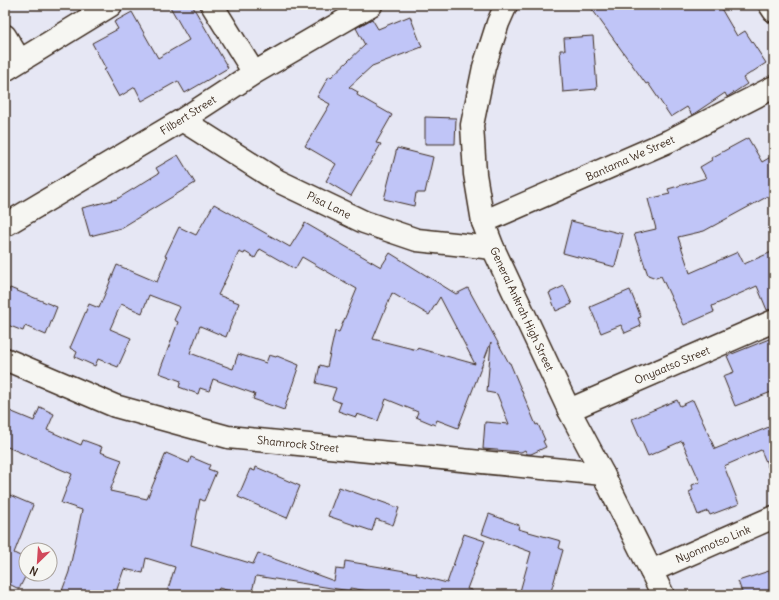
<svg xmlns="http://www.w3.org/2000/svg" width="779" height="600" viewBox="0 0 779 600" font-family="Delius,sans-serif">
  <rect width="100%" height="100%" fill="#e6e7f4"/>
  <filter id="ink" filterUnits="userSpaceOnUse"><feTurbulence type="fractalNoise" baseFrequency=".025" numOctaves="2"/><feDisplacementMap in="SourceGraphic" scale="8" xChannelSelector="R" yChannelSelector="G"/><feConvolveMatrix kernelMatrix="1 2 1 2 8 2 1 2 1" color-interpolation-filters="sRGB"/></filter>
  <g filter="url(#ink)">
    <path fill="#c0c5f7" stroke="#3b2a1e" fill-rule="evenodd" d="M169,5H192L228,68L185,93L178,81L142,101L135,87L119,97L104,70L106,69L92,43L118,29L114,22L132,12L158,58L189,40Z
      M589,5H719L737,36L745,31L766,63L743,78L747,84L727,97L725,93L692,115L687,107L671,117L648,83L646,84Z
      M410,16L422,47L372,66L349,87L358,92L357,95L392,115L376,143L381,144L351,196L326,181L336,164L305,146L330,104L317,97L329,76L331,77L365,45L356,28L372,19L378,29Z
      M593,36L597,89L563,92L560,50H565L564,38Z
      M425,117L456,118L455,144H425Z
      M748,138L762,162L774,155V193L704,231L678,237L690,273L738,252L744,264L774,251V309L767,310L757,286L712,306L714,312L684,325L661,276L656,278L648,275L634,234L656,229L648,199L670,194L668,189L706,178L700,167L712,160L711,158Z
      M397,148L433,157L425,193H416L414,206L384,199Z
      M178,155L195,183L121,228L90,236L82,208L117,199L159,173L156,168Z
      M214,204L290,247L305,223L381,267L390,253L456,294L468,288L509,363H510L536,425L538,424L545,440L543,441L546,447L531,454H527L525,450L521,452L483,449L485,422L509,424L497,394L487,392L491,342L458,428L437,420L435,425L416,417L418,412L386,399L378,421L357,414L356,417L338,411L341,403L332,399L336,388L316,383L320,365L327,367L335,331L339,332L357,289L302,257L295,269L260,249L255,258L245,252L244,254L239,252L218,295L239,303L226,337L200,326L190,353L233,369L238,354L266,363L269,355L276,357L277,356L299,365L284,410L253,399L255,394L213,379L209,391L200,388L198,394L179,387L181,381L159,373L178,322L174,320L180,307L149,295L142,313L121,304L110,329L131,338L118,367L98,359L95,366L75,357L77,352L70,348L89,304L99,308L117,265L157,282L167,257L165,256L179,227L196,235ZM392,293L429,315L440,297L475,364L417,348V350L373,339Z
      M571,221L623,234L615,267L563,253Z
      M564,286L572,304L556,311L549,293Z
      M10,288L57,307L46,335L25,326L23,331L5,324V299Z
      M630,290L641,317L638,318L641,326L625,333L621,325L601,333L590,307Z
      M774,337V391L735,406L723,376L734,372L727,356Z
      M677,400L680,406L693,400L715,449L774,425V481L761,450L724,466L739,504L710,515L708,511L698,515L689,492L693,490L692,485L700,482L682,441L648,456L632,419Z
      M40,407L54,414L47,430L81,445L83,440L102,447L100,452L122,460L110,491L147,499L166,453L189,463L191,457L210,465L208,469L216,472L204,501L200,499L191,545L253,564L258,553L334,581L336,569L344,570L345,561L417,573L416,575L447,583L464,534L485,541L467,589L472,590L471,595H392L350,588V591L256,576L251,595H244L219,588L217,595H166L175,567L146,558L143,573L124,569L115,595H72L62,591L69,572L82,510L61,503L72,474L5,446V409L34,421Z
      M256,467L300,486L287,518L238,497L250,469L255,471Z
      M339,487L399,508L393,525L376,519L372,531L328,516Z
      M5,493L33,505L14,553L26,559V575L19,589L5,582Z
      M489,514L519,525L518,529L561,541L559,548L563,550L550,595H519L531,552L482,534Z
      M769,571L771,575L774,574V595H743L738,581Z"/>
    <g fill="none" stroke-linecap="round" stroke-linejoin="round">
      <defs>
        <path id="minor" d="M212,5L254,73
          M770,5L774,11
          M5,36L20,61
          M5,70L111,5
          M182,120L278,181L364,222L417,240L493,248
          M483,222L669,141L774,87
          M5,225L182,120L254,73L371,5
          M5,359L115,406L228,437L603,474
          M569,410L774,321
          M651,571L774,517"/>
        <path id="major" d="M506,5L498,23L484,67L472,125L475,174L483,222L493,248L569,410L603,474L663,595"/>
      </defs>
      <use href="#minor" stroke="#3b2a1e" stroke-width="25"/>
      <use href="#major" stroke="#3b2a1e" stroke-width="25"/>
      <use href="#minor" stroke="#f6f6f2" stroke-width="22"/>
      <use href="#major" stroke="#f6f6f2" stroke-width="22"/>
    </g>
  </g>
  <g text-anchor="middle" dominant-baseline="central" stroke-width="4" stroke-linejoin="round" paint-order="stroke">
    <g font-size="11" fill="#3b2a1e" stroke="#f6f6f2">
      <text transform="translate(188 115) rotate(-32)">Filbert Street</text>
      <text transform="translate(630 158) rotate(-24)">Bantama We Street</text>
      <text transform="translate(329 205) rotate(26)">Pisa Lane</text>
      <text transform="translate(522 309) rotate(65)">General Ankrah High Street</text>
      <text transform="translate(672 365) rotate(-23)">Onyaatso Street</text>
      <text transform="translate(298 444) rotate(6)">Shamrock Street</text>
      <text transform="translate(713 544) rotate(-23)">Nyonmotso Link</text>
    </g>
  </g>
  <rect width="779" height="600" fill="none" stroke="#f6f6f2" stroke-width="20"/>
  <rect x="10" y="10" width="759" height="580" fill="none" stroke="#3b2a1e" stroke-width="1.5" filter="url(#ink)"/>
  <g transform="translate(38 562) rotate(205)"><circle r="19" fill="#f6f6f2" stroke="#aba49d"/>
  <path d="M0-3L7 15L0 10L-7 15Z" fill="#d1495b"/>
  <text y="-6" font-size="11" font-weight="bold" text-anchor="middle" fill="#3b2a1e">N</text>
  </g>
</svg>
